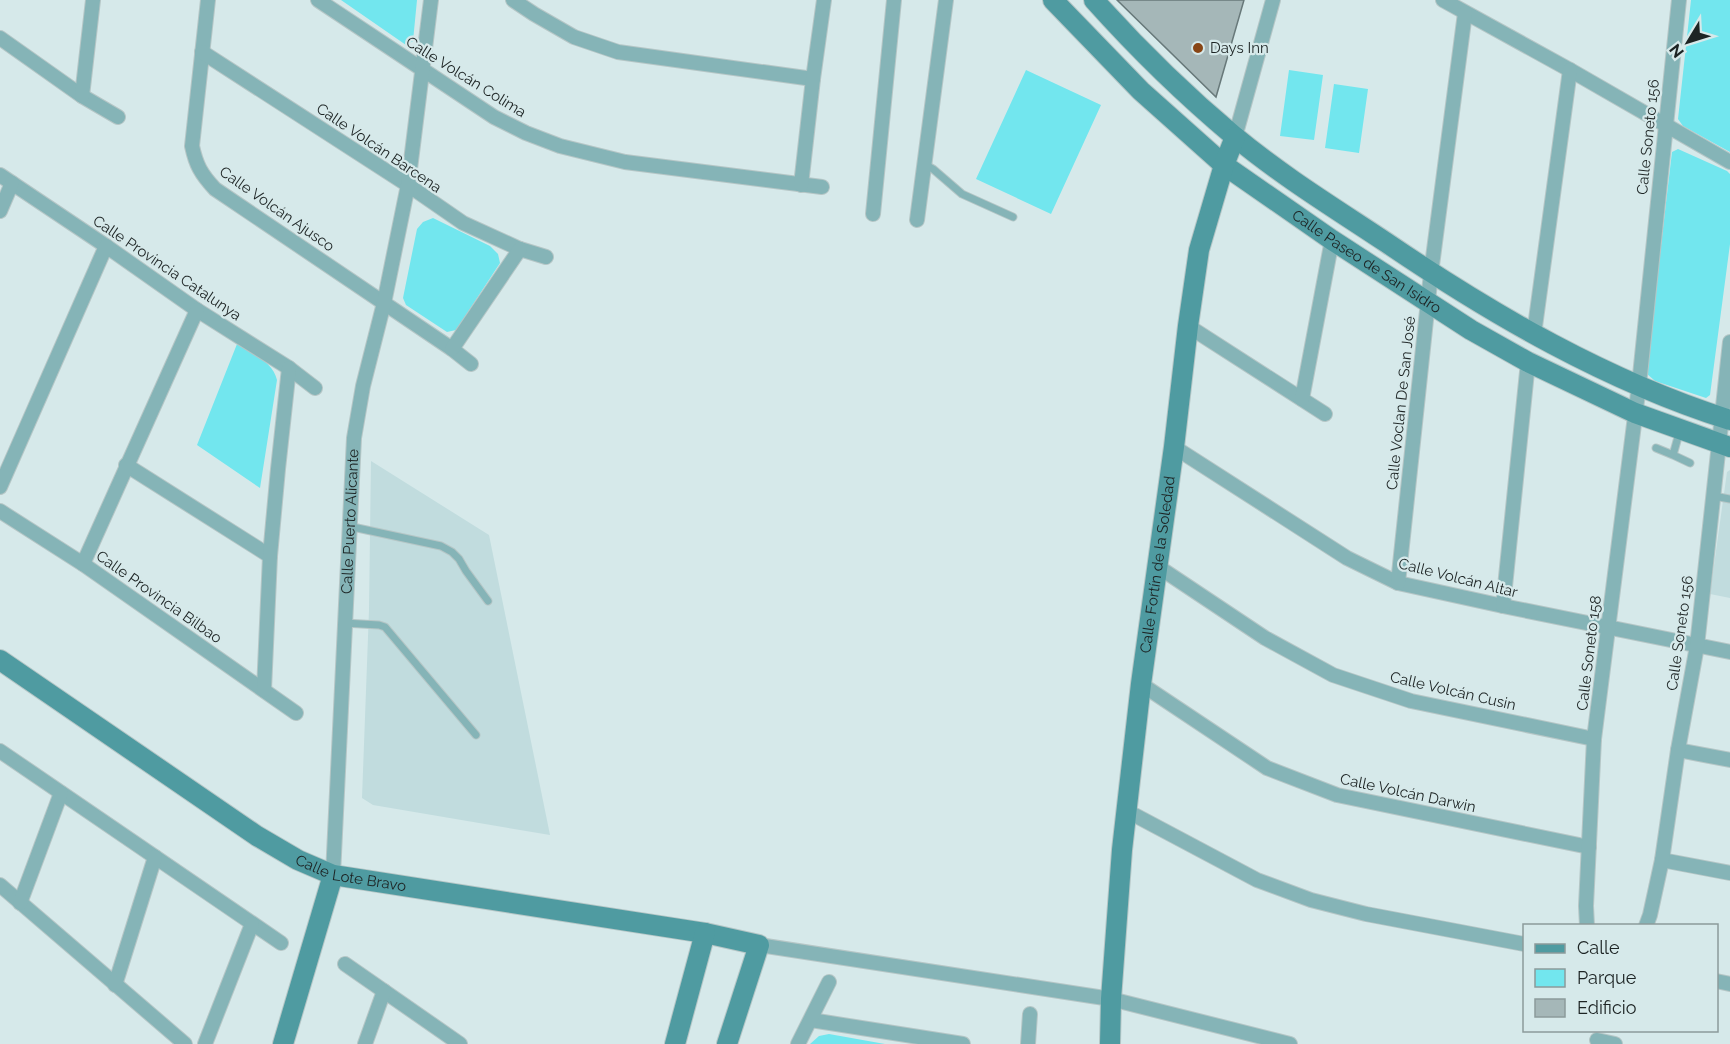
<svg xmlns="http://www.w3.org/2000/svg" width="1730" height="1044" viewBox="0 0 1730 1044" font-family="Raleway,sans-serif">
  <rect width="100%" height="100%" fill="#d6e9ea"/>
  <path fill="#c1dcde" d="M371,461L489,535L550,835L373,805L362,798L369,610Z
    M1730,470V598L1710,594L1727,472Z"/>
  <path fill="#72e6ee" d="M341,0H417L413,41L406,45Z
    M1691,0H1730V152L1683,126L1678,119Z
    M1026,70L1101,105L1051,214L976,179Z
    M1289,70L1323,75L1314,140L1280,136Z
    M1334,84L1368,89L1359,153L1325,148Z
    M1678,149L1727,171L1730,174V244L1710,395L1706,398L1655,381L1646,373L1672,152Z
    M433,218L490,246L498,254L500,263L456,330L447,332L406,305L403,298L417,229L423,222Z
    M237,344C252,353 273,362 277,380L260,488L197,445Z
    M829,1034L885,1044H810L819,1036Z"/>
  <path fill="#a5b7b8" stroke="#68797a" stroke-width="1.5" d="M1117,0H1244L1216,97Z"/>
  <g fill="none" stroke-linecap="round" stroke-linejoin="round">
    <defs>
      <path id="lane" d="M924,164L933,169L962,194L1013,217
        M1680,430L1673,455L1690,463
        M1656,448L1673,455
        M1714,496L1730,499
        M348,526L441,546L452,552L459,559L466,571L488,601
        M344,623L379,625L385,627L476,735"/>
      <g id="street">
        <path d="M208,0L192,146C196,165 201,174 215,189L452,349L471,364"/>
        <path d="M318,0L494,117L526,133L560,146L625,162L822,187"/>
        <path d="M513,0L534,14L574,37L618,52L813,79"/>
        <path d="M1443,0L1570,70L1730,162"/>
        <path d="M0,38L82,96L118,117"/>
        <path d="M202,52L408,185L463,223L520,249L546,257"/>
        <path d="M82,96L93,0"/>
        <path d="M1235,137L1273,0"/>
        <path d="M0,175L106,246L197,310L289,368L315,388"/>
        <path d="M801,185L813,79L824,0"/>
        <path d="M0,211L12,183"/>
        <path d="M873,214L894,0"/>
        <path d="M917,220L946,0"/>
        <path d="M1188,326L1325,414"/>
        <path d="M1534,334L1570,70"/>
        <path d="M452,349L520,249"/>
        <path d="M1302,399L1332,240"/>
        <path d="M1174,447L1347,558L1398,583L1503,606L1730,652"/>
        <path d="M126,465L270,556"/>
        <path d="M0,487L106,246"/>
        <path d="M0,511L83,564L296,713"/>
        <path d="M83,564L197,310"/>
        <path d="M1157,566L1265,638L1333,675L1411,701L1594,739"/>
        <path d="M1398,583L1431,273L1465,13"/>
        <path d="M1503,606L1528,362"/>
        <path d="M1141,684L1267,768L1337,795L1589,847"/>
        <path d="M264,690L270,556L278,469L289,368"/>
        <path d="M1678,750L1730,760"/>
        <path d="M0,751L281,943"/>
        <path d="M1127,811L1257,880L1311,900L1366,914L1524,944"/>
        <path d="M1662,860L1730,873"/>
        <path id="s1" d="M333,875L354,438L363,386L384,303L408,185L431,0"/>
        <path d="M0,885L185,1044"/>
        <path d="M20,903L61,793"/>
        <path d="M1587,926L1586,906L1594,739L1639,385L1679,0"/>
        <path d="M1646,926L1650,915L1662,860L1678,750L1697,646L1730,342"/>
        <path d="M759,945L1111,999L1290,1044"/>
        <path d="M345,964L460,1044"/>
        <path d="M1716,981L1730,984"/>
        <path d="M115,985L155,857"/>
        <path d="M811,1020L963,1044"/>
        <path d="M1597,1040L1615,1044"/>
        <path d="M205,1044L252,924"/>
        <path d="M365,1044L384,991"/>
        <path d="M798,1044L829,982"/>
        <path d="M1028,1044L1030,1014"/>
      </g>
      <g id="secondary">
        <path id="s2" d="M1053,0L1141,91L1224,165L1332,240L1471,330L1528,362L1635,413L1730,447"/>
        <path d="M1094,0C1137,48 1185,95 1234,136C1282,176 1336,209 1387,243C1493,315 1607,381 1730,420"/>
        <path id="s3" d="M0,660L257,836L298,860L333,875L705,933L759,945L727,1044"/>
        <path d="M283,1044L333,875"/>
        <path d="M675,1044L705,933"/>
        <path id="s4" d="M1110,1044L1111,999L1122,850L1141,684L1174,447L1188,326L1199,250L1224,165L1235,137"/>
      </g>
    </defs>
    <use href="#lane" stroke="#b5c6c6" stroke-width="9"/>
    <use href="#street" stroke="#b5c6c6" stroke-width="16"/>
    <use href="#secondary" stroke="#b5c6c6" stroke-width="22"/>
    <use href="#lane" stroke="#85b4b7" stroke-width="7"/>
    <use href="#street" stroke="#85b4b7" stroke-width="14"/>
    <use href="#secondary" stroke="#4f9ba1" stroke-width="20"/>
  </g>
  <circle fill="#884616" stroke="#d6e9ea" stroke-width="2" cx="1198" cy="48" r="6"/>
  <g text-anchor="middle" dominant-baseline="central" stroke-width="4.5" stroke-linejoin="round" paint-order="stroke">
    <g font-size="15" fill="#1d2424" stroke="#d6e9ea" text-anchor="start">
      <text x="1210" y="48">Days Inn</text>
    </g>
    <g font-size="15" fill="#1d2424" stroke="#d6e9ea">
      <text transform="translate(466 77) rotate(32)">Calle Volcán Colima</text>
      <text transform="translate(1648 137) rotate(-84)">Calle Soneto 156</text>
      <text transform="translate(379 148) rotate(34)">Calle Volcán Barcena</text>
      <text transform="translate(277 209) rotate(35)">Calle Volcán Ajusco</text>
      <text stroke="none"><textPath href="#s2" startOffset="410">Calle Paseo de San Isidro</textPath></text>
      <text transform="translate(167 268) rotate(34)">Calle Provincia Catalunya</text>
      <text transform="translate(1401 403) rotate(-84)">Calle Voclan De San José</text>
      <text stroke="none"><textPath href="#s1" startOffset="354">Calle Puerto Alicante</textPath></text>
      <text stroke="none"><textPath href="#s4" startOffset="482">Calle Fortín de la Soledad</textPath></text>
      <text transform="translate(1458 578) rotate(14)">Calle Volcán Altar</text>
      <text transform="translate(159 597) rotate(35)">Calle Provincia Bilbao</text>
      <text transform="translate(1680 633) rotate(-82)">Calle Soneto 156</text>
      <text transform="translate(1589 653) rotate(-83)">Calle Soneto 158</text>
      <text transform="translate(1453 691) rotate(13)">Calle Volcán Cusin</text>
      <text transform="translate(1408 793) rotate(12)">Calle Volcán Darwin</text>
      <text stroke="none"><textPath href="#s3" startOffset="414">Calle Lote Bravo</textPath></text>
    </g>
  </g>
  <rect x="1523" y="924" width="195" height="108" fill="#d6e9ea" stroke="#8c9a9b" stroke-width="1.5"/>
  <rect x="1535" y="944" width="30" height="9" fill="#4f9ba1" stroke="#8c9a9b" stroke-width="1.5"/>
  <text x="1577" y="954" font-size="18" fill="#1d2424">Calle</text>
  <rect x="1535" y="969" width="30" height="18" fill="#72e6ee" stroke="#8c9a9b" stroke-width="1.5"/>
  <text x="1577" y="984" font-size="18" fill="#1d2424">Parque</text>
  <rect x="1535" y="999" width="30" height="18" fill="#a5b7b8" stroke="#8c9a9b" stroke-width="1.5"/>
  <text x="1577" y="1014" font-size="18" fill="#1d2424">Edificio</text>
  <g transform="translate(1688 42) rotate(232)" stroke="#d6e9ea" stroke-width="4.5" paint-order="stroke">
  <path d="M0-4.5L10 22L0 15L-10 22Z" fill="#1d2424"/>
  <text y="-9" font-size="16" font-weight="bold" text-anchor="middle" fill="#1d2424">N</text>
  </g>
</svg>
